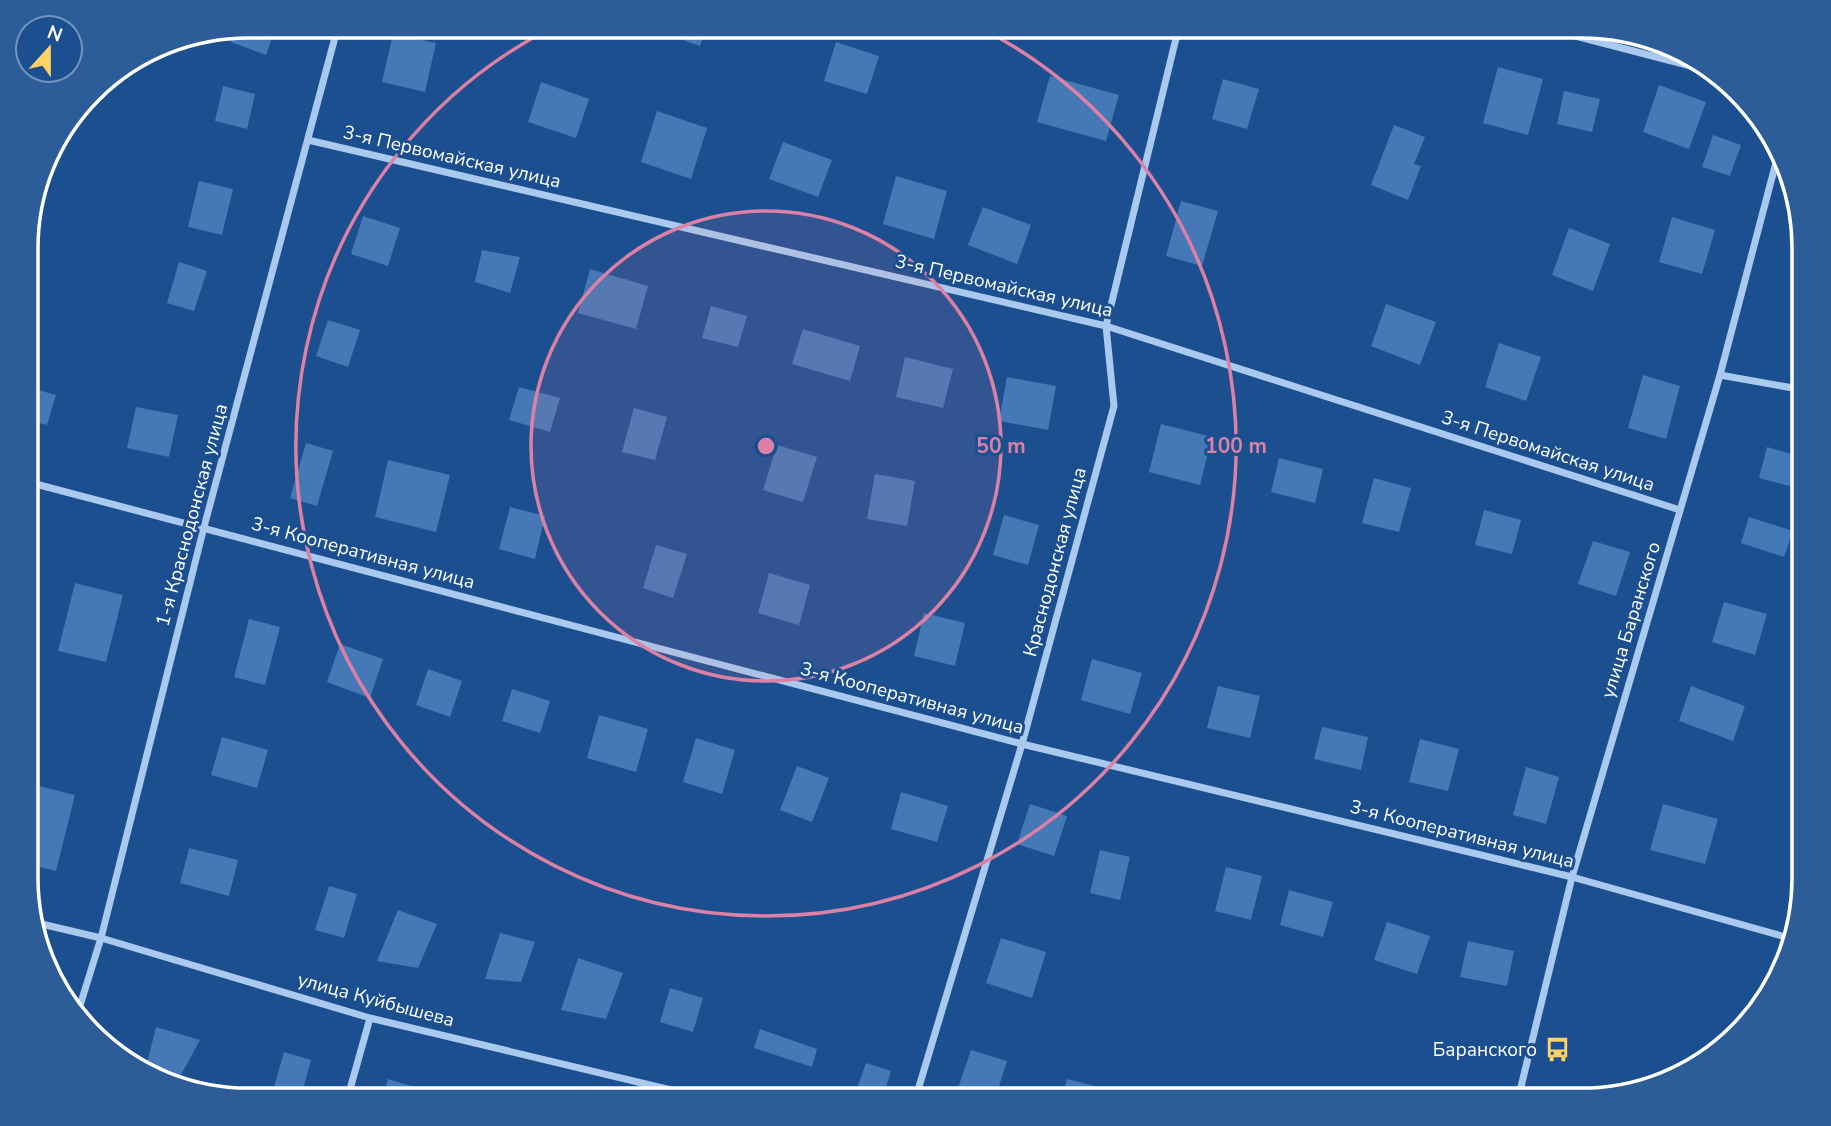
<svg xmlns="http://www.w3.org/2000/svg" width="1831" height="1126" viewBox="0 0 1831 1126" font-family="'Nunito Sans',sans-serif">
  <rect width="100%" height="100%" fill="#1b4f8f"/>
  <path fill="#4478b7" d="M248,26H276L266,55L231,42L235,29Z
    M670,26H707L700,46L667,34Z
    M393,34L436,43L425,92L382,82Z
    M836,42L879,56L867,94L824,81Z
    M1498,67L1543,79L1528,135L1483,123Z
    M1050,76L1119,95L1106,141L1037,122Z
    M1223,79L1259,89L1247,129L1212,119Z
    M541,82L589,99L576,138L528,122Z
    M1659,85L1706,102L1689,149L1643,132Z
    M223,86L255,94L247,129L215,121Z
    M1564,91L1600,99L1592,132L1557,124Z
    M657,111L707,128L691,179L641,162Z
    M1394,125L1425,137L1414,164L1421,166L1408,200L1371,185Z
    M1713,135L1741,145L1730,176L1702,167Z
    M783,142L832,160L818,197L769,179Z
    M896,176L947,191L934,239L883,224Z
    M199,181L233,189L222,235L188,227Z
    M1181,201L1218,211L1202,266L1166,256Z
    M983,207L1031,225L1017,264L968,245Z
    M363,216L400,228L388,266L351,254Z
    M1672,217L1715,230L1702,274L1659,262Z
    M1569,228L1610,244L1593,291L1552,275Z
    M482,250L520,257L510,293L475,282Z
    M179,262L207,271L194,311L167,303Z
    M590,269L648,286L636,329L578,313Z
    M1386,304L1436,322L1420,365L1371,346Z
    M711,306L747,316L738,347L702,338Z
    M328,320L360,330L348,367L316,356Z
    M803,329L860,346L850,381L792,364Z
    M1499,343L1541,357L1526,401L1485,387Z
    M905,357L953,369L943,408L896,397Z
    M1643,375L1680,386L1666,439L1628,428Z
    M1007,377L1056,386L1048,430L999,421Z
    M28,387L56,395L47,425L28,420Z
    M519,387L560,398L550,432L509,420Z
    M136,407L178,415L169,457L127,448Z
    M634,408L667,417L655,460L622,452Z
    M1161,424L1212,437L1200,485L1149,472Z
    M306,443L333,451L317,506L290,498Z
    M777,445L817,457L803,502L763,490Z
    M1767,447L1804,458V478L1801,489L1759,478Z
    M1279,458L1323,469L1315,503L1271,492Z
    M388,460L450,475L436,532L375,517Z
    M875,474L915,481L907,526L867,519Z
    M1374,478L1411,488L1399,532L1362,523Z
    M510,507L545,516L535,559L499,549Z
    M1484,510L1521,520L1512,554L1475,545Z
    M1004,515L1039,525L1028,565L993,555Z
    M1749,517L1793,531L1784,557L1741,543Z
    M1593,541L1630,552L1616,596L1578,584Z
    M656,545L687,554L673,598L643,588Z
    M769,573L810,585L799,625L758,613Z
    M75,583L123,595L106,662L58,651Z
    M1724,602L1767,614L1755,655L1712,642Z
    M924,613L965,623L955,666L914,656Z
    M249,619L280,627L265,685L234,677Z
    M340,644L383,659L370,698L327,682Z
    M1092,659L1142,673L1130,714L1081,700Z
    M428,669L462,681L450,717L416,705Z
    M1218,686L1260,696L1250,738L1207,728Z
    M1691,686L1745,706L1733,741L1679,721Z
    M512,689L550,701L540,733L502,721Z
    M599,715L648,729L636,772L587,758Z
    M1322,727L1368,737L1361,770L1314,759Z
    M222,737L268,750L257,788L211,775Z
    M696,738L735,750L722,794L683,782Z
    M1420,739L1459,749L1448,791L1409,782Z
    M797,766L829,778L812,822L780,810Z
    M1526,767L1559,777L1546,824L1513,815Z
    M31,784L75,795L56,871L28,864V796Z
    M901,792L948,806L937,842L891,829Z
    M1030,804L1067,816L1054,856L1017,844Z
    M1663,804L1718,819L1705,864L1650,850Z
    M189,848L238,860L229,896L180,883Z
    M1100,850L1130,857L1120,900L1090,893Z
    M1226,867L1262,876L1251,920L1215,911Z
    M329,886L357,894L344,938L315,930Z
    M1289,890L1333,902L1323,937L1280,925Z
    M398,910L437,924L418,968L377,961Z
    M1387,922L1430,936L1417,974L1374,960Z
    M500,933L535,942L521,982L485,979Z
    M1001,938L1046,952L1032,998L986,983Z
    M1468,941L1514,951L1507,986L1460,977Z
    M578,958L623,973L606,1019L561,1010Z
    M670,988L703,998L693,1032L660,1022Z
    M156,1027L200,1040L181,1075L146,1067Z
    M760,1029L817,1049L812,1067L754,1048Z
    M971,1050L1007,1061L995,1099L973,1100L956,1094Z
    M284,1052L311,1060L300,1100L271,1097Z
    M866,1063L891,1071L882,1100L854,1097Z
    M388,1079L421,1089L418,1100H382Z
    M1067,1079L1114,1091L1112,1099H1061Z"/>
  <g fill="none" stroke-linecap="round" stroke-linejoin="round">
    <path stroke="#a9c9ee" stroke-width="7" d="M1537,26L1714,72
      M308,140L1106,326L1680,510
      M1720,375L1804,390
      M28,482L1022,744L1572,877L1789,938
      M33,922L101,938L370,1018L713,1100
      M78,1012L101,938L204,527L338,26
      M1518,1099L1572,877L1720,375L1779,151
      M347,1100L370,1018
      M915,1100L1022,744L1114,406L1106,326L1179,26"/>
  </g>
  <circle cx="766" cy="446" r="235" fill="#dd80a5" fill-opacity=".12"/>
  <g fill="none" stroke="#dd80a5" stroke-width="3.5">
    <circle cx="766" cy="446" r="235"/>
    <path d="M979 27A470 470 0 1 1 553 27"/>
  </g>
  <defs>
    <symbol id="bus-bare" viewBox="-9 -9 18 18"><path d="M-5-6H5V4H4V6H2V4H-2V6H-4V4H-5ZM-3.5-4V0h7V-4ZM-3.5 1.2v1.5H-2V1.2ZM2 1.2v1.5H3.5V1.2Z" fill="#ffd166" stroke="#1b4f8f" stroke-width="2.5" paint-order="stroke"/></symbol>
  </defs>
  <g fill-rule="evenodd">
    <use href="#bus-bare" x="1540" y="1032" width="35" height="35"/>
  </g>
  <g text-anchor="middle" dominant-baseline="central" stroke-width="6" stroke-linejoin="round" paint-order="stroke">
    <g font-size="19" fill="#fff" stroke="#1b4f8f">
      <text transform="translate(452 157) rotate(13)">3-я Первомайская улица</text>
      <text transform="translate(1004 286) rotate(13)">3-я Первомайская улица</text>
      <text transform="translate(1548 451) rotate(18)">3-я Первомайская улица</text>
      <text transform="translate(192 515) rotate(-75)">1-я Краснодонская улица</text>
      <text transform="translate(363 553) rotate(15)">3-я Кооперативная улица</text>
      <text transform="translate(1055 562) rotate(-75)">Краснодонская улица</text>
      <text transform="translate(1631 620) rotate(-73)">улица Баранского</text>
      <text transform="translate(912 698) rotate(15)">3-я Кооперативная улица</text>
      <text transform="translate(1462 834) rotate(14)">3-я Кооперативная улица</text>
      <text transform="translate(376 1000) rotate(15)">улица Куйбышева</text>
    </g>
    <g font-size="19" fill="#fff" stroke="#1b4f8f" text-anchor="end">
      <text x="1537" y="1050">Баранского</text>
    </g>
  </g>
  <path d="M0 0H1831V1126H0ZM248 38H1582A210 210 0 0 1 1792 248V878A210 210 0 0 1 1582 1088H248A210 210 0 0 1 38 878V248A210 210 0 0 1 248 38Z" fill="#2d5d98" fill-rule="evenodd"/>
  <path fill="none" stroke="#fff" stroke-width="3.5" d="M248 38H1582A210 210 0 0 1 1792 248V878A210 210 0 0 1 1582 1088H248A210 210 0 0 1 38 878V248A210 210 0 0 1 248 38Z"/>
  <circle cx="766" cy="446" r="10" fill="#dd80a5" stroke="#1b4f8f" stroke-width="3.5"/>
  <g font-size="21" text-anchor="middle" font-weight="bold" fill="#dd80a5" stroke="#1b4f8f" stroke-width="6" stroke-linejoin="round" paint-order="stroke">
    <text x="1001" y="453">50 m</text>
    <text x="1236" y="453">100 m</text>
  </g>
  <g transform="translate(49 49) rotate(21)"><circle r="33" fill="#1b4f8f" stroke="#7695bc" stroke-width="2"/>
  <path d="M0-5L12 26L0 18L-12 26Z" fill="#ffd166"/>
  <text y="-10" font-size="19" font-weight="bold" text-anchor="middle" fill="#ffffff">N</text>
  </g>
</svg>
